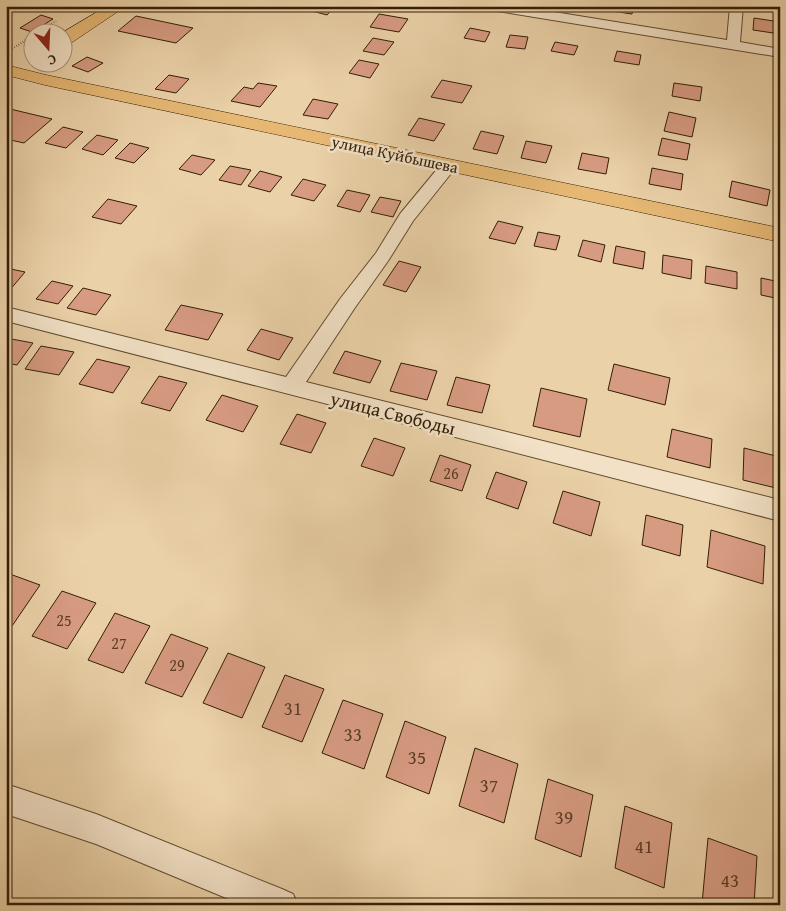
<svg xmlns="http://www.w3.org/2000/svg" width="786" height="911" viewBox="0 0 786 911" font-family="'Gentium Book Plus',serif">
  <rect width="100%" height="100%" fill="#ebd1a8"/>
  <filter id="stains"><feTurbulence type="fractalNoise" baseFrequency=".004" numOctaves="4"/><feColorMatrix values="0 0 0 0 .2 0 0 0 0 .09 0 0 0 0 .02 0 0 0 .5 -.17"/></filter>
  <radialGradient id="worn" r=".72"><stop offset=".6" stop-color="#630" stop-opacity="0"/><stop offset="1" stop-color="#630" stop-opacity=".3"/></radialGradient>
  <path fill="#d79b82" stroke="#321e06" d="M317,6H331L334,7L327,15L312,11Z
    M599,6H634L632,14L598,9Z
    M379,14L408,19L399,32L370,27Z
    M41,15L53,19L32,32L20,28Z
    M136,16L193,28L176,43L118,31Z
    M754,18L780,22V34L753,30Z
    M470,28L490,32L485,42L464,38Z
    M510,35L528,37L525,49L506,47Z
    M373,38L394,42L384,55L363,51Z
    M555,42L578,46L574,55L551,51Z
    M617,51L641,55L639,65L614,61Z
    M87,57L103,63L88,72L72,66Z
    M359,60L379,64L370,78L349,73Z
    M169,75L189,79L176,93L155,89Z
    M442,80L472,86L462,103L431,97Z
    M258,83L277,86L260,107L231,101L244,87L253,89Z
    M674,83L702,87L700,101L672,96Z
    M313,99L338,104L328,119L303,115Z
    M6,108L52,119L24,143L6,139Z
    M669,112L696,118L692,137L664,131Z
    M419,118L445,124L434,141L408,135Z
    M63,127L83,132L66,148L45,143Z
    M481,131L504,136L497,154L473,149Z
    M97,135L118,140L103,155L82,149Z
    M662,138L690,144L687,160L658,155Z
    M526,141L552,146L546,163L521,158Z
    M130,143L149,148L134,163L115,158Z
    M582,153L609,158L606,174L578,169Z
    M192,155L215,160L201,175L179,169Z
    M230,166L251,170L241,185L219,180Z
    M652,168L683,174L681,190L649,184Z
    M260,171L282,177L270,192L248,186Z
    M303,179L326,185L314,201L291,195Z
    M732,181L770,190L767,206L729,197Z
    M347,190L370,195L360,212L337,206Z
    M380,197L401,201L393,217L371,212Z
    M108,199L137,206L121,224L92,217Z
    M498,221L523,227L515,244L489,238Z
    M538,232L560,236L556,250L534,246Z
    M583,240L605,245L601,262L578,256Z
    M616,246L645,252L643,269L613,263Z
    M663,255L692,260L691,279L662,273Z
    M399,261L421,267L406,292L383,285Z
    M706,266L737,272V289L705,283Z
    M6,268L25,272L9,291L6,290Z
    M761,278L780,282V299L761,295Z
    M52,281L73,286L58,304L36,299Z
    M83,288L111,295L96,315L67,308Z
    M181,305L223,314L208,340L165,330Z
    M261,329L293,338L279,360L247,350Z
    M6,338L33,343L17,365L6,363Z
    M41,346L74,352L59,375L25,369Z
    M345,351L381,361L370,383L333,373Z
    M97,359L130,367L113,393L79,384Z
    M401,363L437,371L427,400L390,391Z
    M614,364L670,378L665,405L608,390Z
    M159,376L187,383L170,411L141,403Z
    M456,377L490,385L482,413L447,405Z
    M541,388L587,399L580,437L533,426Z
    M222,395L258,406L243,432L206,420Z
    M297,414L326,423L311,453L280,444Z
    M672,429L712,439L710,468L667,457Z
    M374,438L405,448L393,476L361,466Z
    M744,448L780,457V489L743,480Z
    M440,455L471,465L462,491L430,481Z
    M496,472L527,482L518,509L486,498Z
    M563,491L600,502L591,536L553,523Z
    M646,515L683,525L680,556L642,545Z
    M711,530L765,546L763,584L707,567Z
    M7,573L40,585L10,629L6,628Z
    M62,591L96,603L67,649L32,636Z
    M115,613L150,626L123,673L88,660Z
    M171,634L208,648L182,697L145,683Z
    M228,653L265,667L242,718L203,703Z
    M285,675L324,689L302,742L262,727Z
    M343,700L383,714L364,769L322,753Z
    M405,721L446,737L429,794L386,777Z
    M475,748L518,764L504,823L459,806Z
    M548,779L593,795L581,857L535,839Z
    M625,806L672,823L664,888L615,868Z
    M708,838L757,856L754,905L702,904Z"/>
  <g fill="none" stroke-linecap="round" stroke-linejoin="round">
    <defs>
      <path id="minor" d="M485,6H517L727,40L730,6H743L740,42L780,49V57L491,10Z
        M449,161L455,162L457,166L413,221L388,261L354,309L306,382L780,500V521L6,321V307L286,377L340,299L376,253L400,214L443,162Z
        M6,784L96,814L282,889L293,894L298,905H243L96,844L6,814Z"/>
      <path id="major" d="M107,6H126L68,45L62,46V33Z
        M10,66L46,75L780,228V242L45,85L6,75V67Z"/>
    </defs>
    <use href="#minor" stroke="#604b2e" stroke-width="2"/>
    <use href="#major" stroke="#321e06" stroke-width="1"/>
    <path stroke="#321e06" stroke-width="2" stroke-dasharray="0.5 2" stroke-linecap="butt" d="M39,32L56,21
      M6,53L32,36"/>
    <path stroke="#321e06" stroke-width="4" stroke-dasharray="2 3" stroke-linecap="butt" d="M6,898L21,905"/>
    <use href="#minor" fill="#f2e1c6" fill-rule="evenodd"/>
    <use href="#major" fill="#e6b874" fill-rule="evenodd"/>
  </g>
  <g text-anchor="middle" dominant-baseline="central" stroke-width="5" stroke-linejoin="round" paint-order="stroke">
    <g font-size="16" fill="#321e06" stroke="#f2e1c6">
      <text transform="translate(395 154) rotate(12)">улица Куйбышева</text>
    </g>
    <g font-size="16" fill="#5b3d25">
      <text x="451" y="473">26</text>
      <text x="64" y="620">25</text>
      <text x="119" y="643">27</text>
      <text x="177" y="665">29</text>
    </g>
    <g font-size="19" fill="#321e06" stroke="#f2e1c6">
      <text transform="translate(393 413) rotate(14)">улица Свободы</text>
    </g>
    <g font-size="19" fill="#5b3d25">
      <text x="293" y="708">31</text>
      <text x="353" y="734">33</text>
      <text x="417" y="757">35</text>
      <text x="489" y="785">37</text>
      <text x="564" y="817">39</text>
      <text x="644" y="846">41</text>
      <text x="730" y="880">43</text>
    </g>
  </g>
  <rect width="786" height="911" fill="none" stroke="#ebd1a8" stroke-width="25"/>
  <rect x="8" y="8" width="771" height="896" fill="none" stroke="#321e06" stroke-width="2.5"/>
  <rect x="12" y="12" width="761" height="886" fill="none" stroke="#321e06"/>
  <g transform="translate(48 48) rotate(161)"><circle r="24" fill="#f2e1c6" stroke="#a59379"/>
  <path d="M0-4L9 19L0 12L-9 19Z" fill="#8f2418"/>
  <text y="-8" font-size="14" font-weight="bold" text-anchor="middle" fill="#321e06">С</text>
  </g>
  <rect width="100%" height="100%" filter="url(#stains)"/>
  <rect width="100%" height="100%" fill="url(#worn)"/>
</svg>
